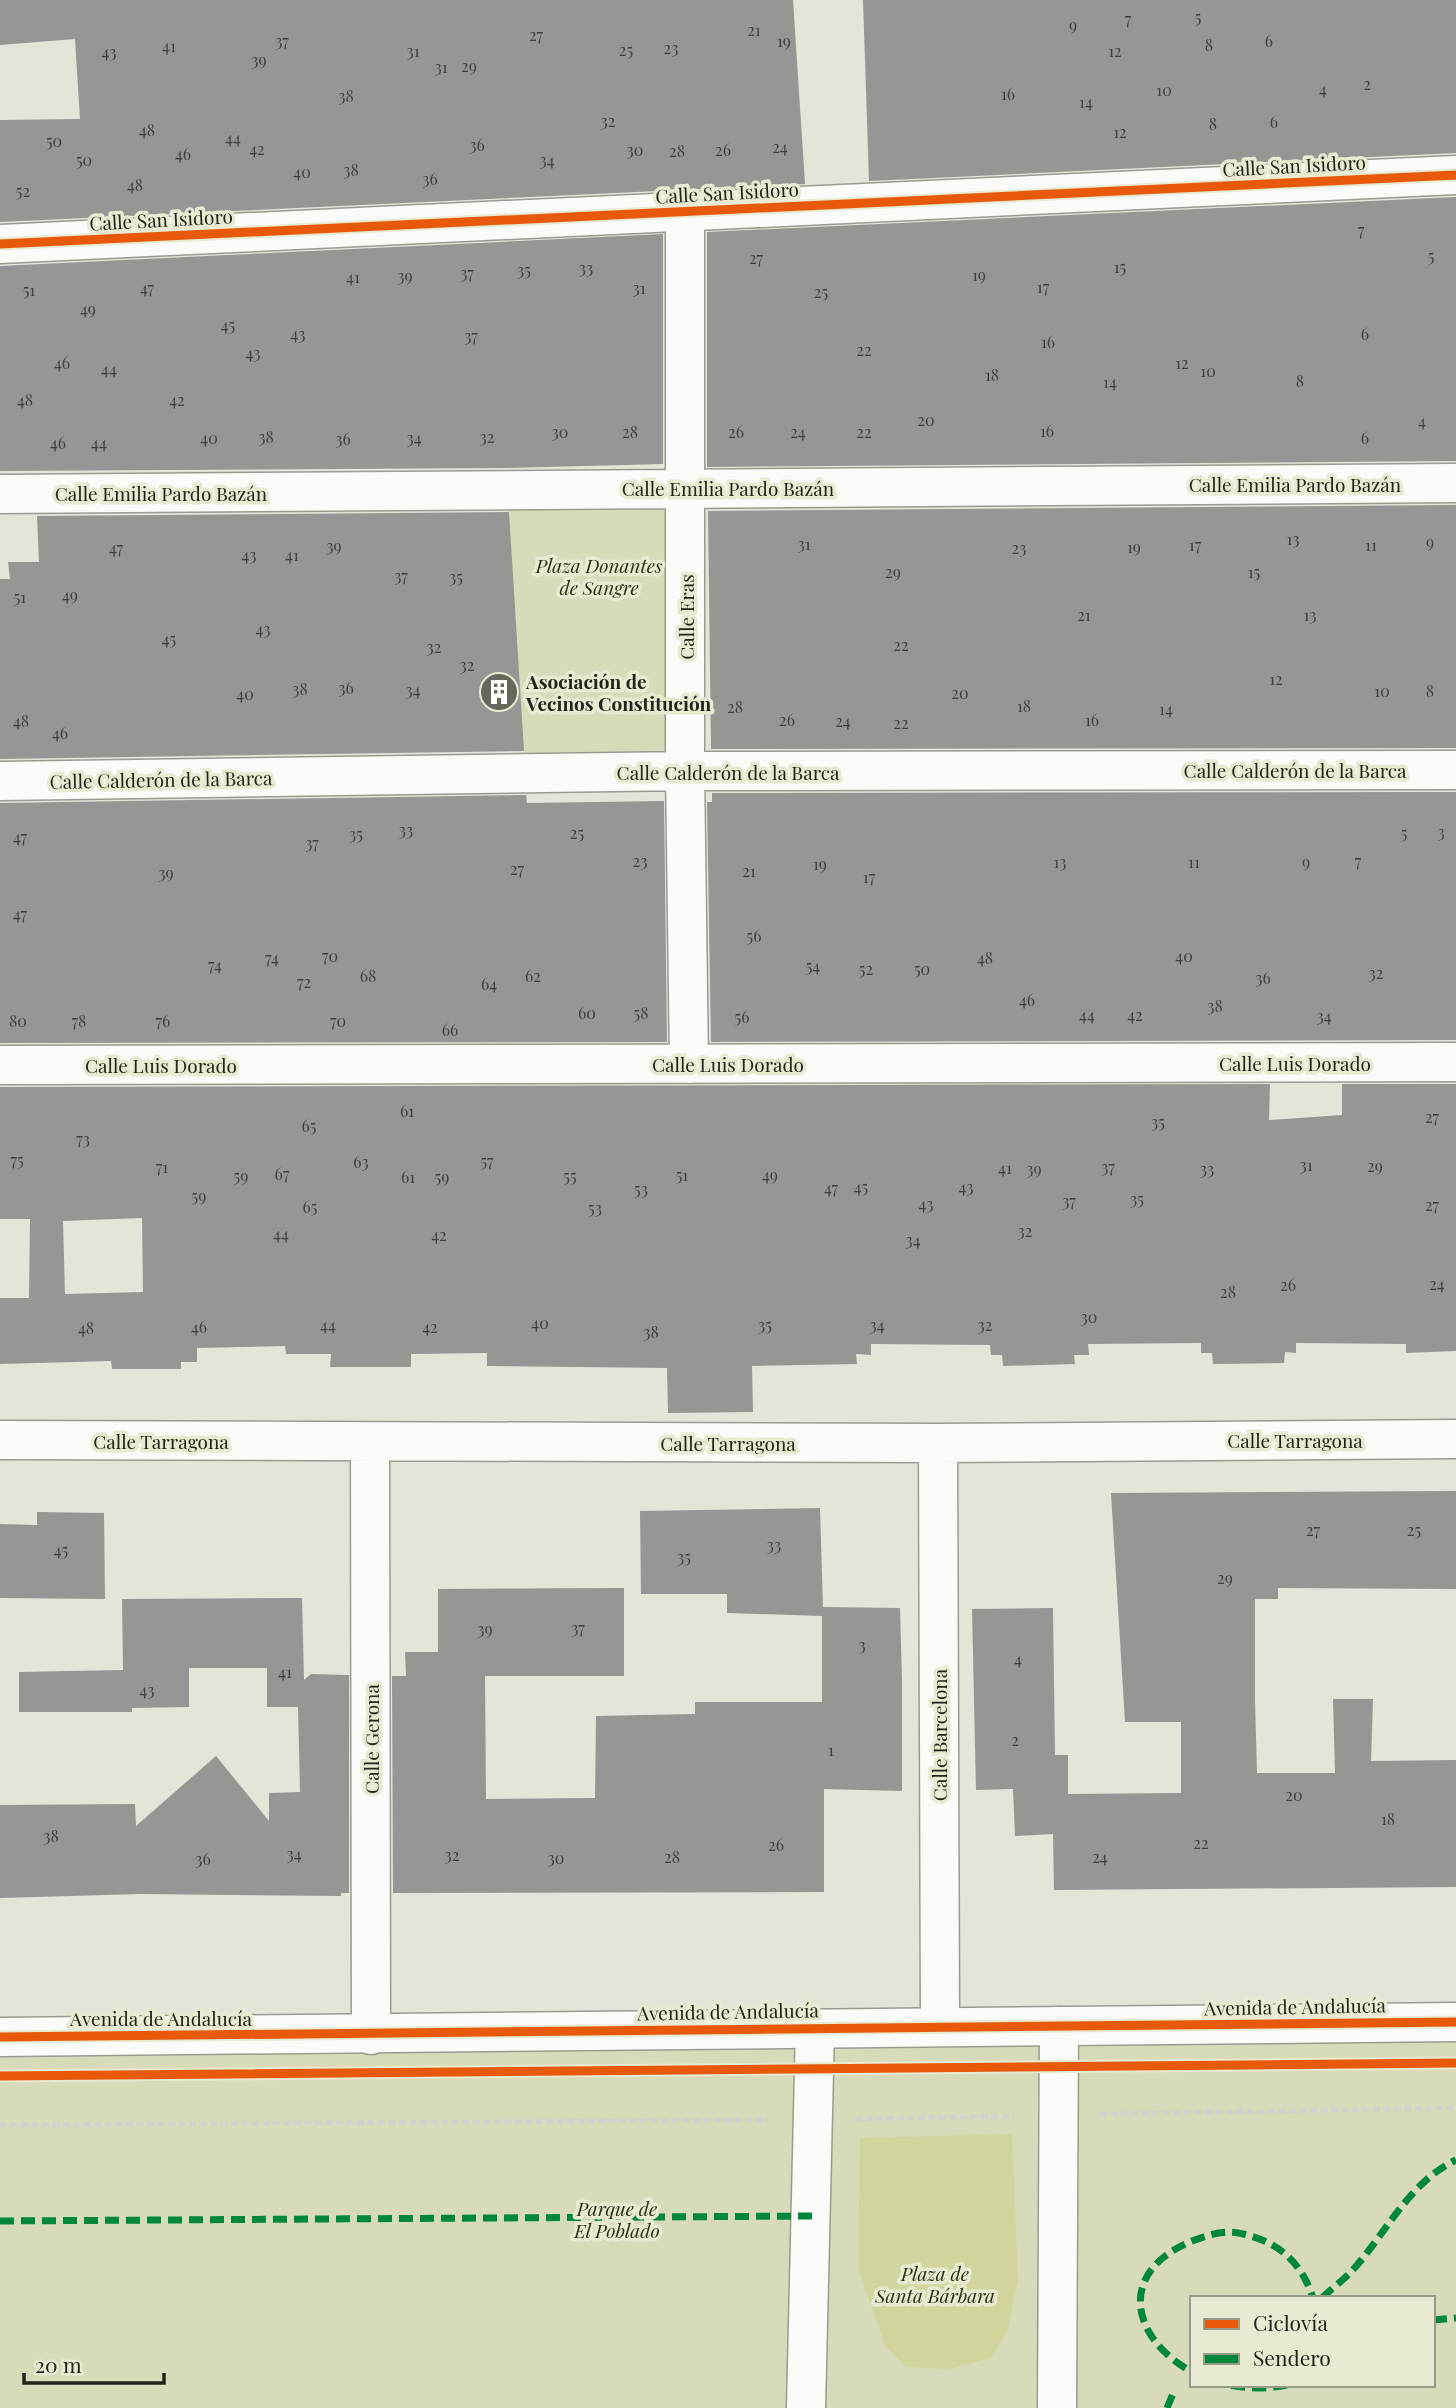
<svg xmlns="http://www.w3.org/2000/svg" width="1456" height="2408" viewBox="0 0 1456 2408" font-family="'Playfair Display',serif">
  <rect width="100%" height="100%" fill="#e4e4d8"/>
  <path fill="#d8dbb9" fill-rule="evenodd" d="M687,489L685,771L525,775L507,490Z
    M1456,2022V2408H0V2037ZM1192,2298H1433V2385H1192Z"/>
  <path fill="#d2d69d" d="M1012,2134L1018,2280L1007,2332L991,2358L950,2369L906,2367L886,2347L858,2268L860,2138Z"/>
  <path fill="#979695" fill-rule="evenodd" d="M0,0H793L805,184L0,222V120L80,119L75,39L0,45Z
    M863,0H1456V153L869,181Z
    M1456,197V461L707,467V232Z
    M663,234V464L506,468L0,471V266Z
    M1456,505V748L711,749L708,511Z
    M509,512L524,751L0,759V579H10L8,562H39L37,516Z
    M1456,792V1040L711,1042L707,802H712V793Z
    M526,795L527,803L664,801L667,1042L0,1043V803Z
    M1270,1084L1269,1120L1342,1115V1084H1456V1351L1406,1353V1344L1296,1343V1353L1285,1352L1284,1363L1213,1364L1212,1353H1201V1343L1088,1344L1089,1355H1074L1075,1364L1003,1366L1002,1355H991L990,1345L871,1344V1355L856,1354L857,1364L752,1366L753,1412L668,1413L667,1368L487,1366V1353L411,1354V1367H330L331,1354H286L285,1346L197,1348V1362H181V1369H112L111,1361L0,1364V1298H29L30,1219H0V1087ZM142,1218L143,1292L65,1294L63,1221Z
    M1456,1491V1589L1278,1588V1599H1255V1700L1257,1773H1335L1333,1699H1373L1371,1761L1456,1760V1887L1054,1890L1053,1834L1015,1836L1013,1789L976,1790L972,1609L1053,1608L1055,1755H1068V1794L1181,1793V1722H1125L1111,1493Z
    M820,1508L823,1607L900,1608L902,1681V1791L824,1789V1892L393,1893L392,1676H406L405,1652H438V1589L624,1588V1676H485L486,1799L595,1798L596,1716L695,1714V1702H822V1616L727,1613V1594H641L640,1511Z
    M37,1512L104,1513L105,1599L0,1598V1524L37,1525Z
    M302,1598L304,1680L311,1674L349,1675V1893H341V1896L141,1894L0,1898V1805L135,1804L136,1826L216,1756L269,1821V1793L300,1792L298,1707H267V1668H189V1707L132,1708V1712H19V1672L123,1670L122,1599Z"/>
  <g fill="none" stroke-linecap="round" stroke-linejoin="round">
    <defs>
      <path id="street" d="M685,212V771L689,1064
        M0,244L1456,175
        M0,494L1456,483
        M0,781L685,771L1456,770
        M0,1065L1456,1062
        M0,1440L938,1443L1456,1439
        M370,1442L371,2035
        M938,1443L940,2026
        M806,2408L815,2028
        M1057,2408L1059,2026"/>
      <path id="secondary" d="M0,2037L1456,2022"/>
    </defs>
    <use href="#street" stroke="#9b9b92" stroke-width="41"/>
    <use href="#secondary" stroke="#9b9b92" stroke-width="41"/>
    <path stroke="#d1d1cd" stroke-width="4.5" stroke-dasharray="7 3.5" stroke-linecap="butt" d="M1100,2114L1456,2108
      M855,2119L1014,2116
      M0,2125L769,2120"/>
    <use href="#street" stroke="#fbfbf9" stroke-width="38"/>
    <use href="#secondary" stroke="#fbfbf9" stroke-width="38"/>
    <path stroke="#00873e" stroke-width="7" stroke-dasharray="14 7" stroke-linecap="butt" d="M0,2221L813,2216
      M1322,2298C1331,2289 1342,2281 1351,2272C1385,2235 1409,2182 1456,2160
      M1433,2320L1456,2318
      M1287,2385C1172,2408 1078,2288 1192,2241C1208,2235 1226,2229 1243,2234C1279,2242 1302,2263 1313,2298
      M1167,2408L1175,2389"/>
    <defs>
      <path id="cycleway" d="M0,244L1456,175
        M0,2037L1456,2022
        M0,2076L1456,2063"/>
    </defs>
    <use href="#cycleway" stroke="#e8ead2" stroke-width="13"/>
    <use href="#cycleway" stroke="#e8590c" stroke-width="9"/>
  </g>
  <defs>
    <symbol id="building-disc" viewBox="-11 -11 22 22"><circle r="9.5" fill="#67675d" stroke="#e8ead2"/><path d="M-4-6H4V6H1V3H-1V6H-4ZM-2.5-4.3h1.7v1.8h-1.7ZM.8-4.3h1.7v1.8H.8ZM-2.5-1h1.7V.8h-1.7ZM.8-1h1.7V.8H.8Z" fill="#fff"/></symbol>
  </defs>
  <g fill-rule="evenodd">
    <use href="#building-disc" x="477" y="670" width="44" height="44"/>
  </g>
  <g text-anchor="middle" dominant-baseline="central" stroke-width="7" stroke-linejoin="round" paint-order="stroke">
    <g font-size="16" fill="#40403a">
      <text x="1198" y="16">5</text>
      <text x="1128" y="18">7</text>
      <text x="1073" y="24">9</text>
      <text x="754" y="29">21</text>
      <text x="536" y="34">27</text>
      <text x="282" y="40">37</text>
      <text x="784" y="40">19</text>
      <text x="1269" y="40">6</text>
      <text x="1209" y="44">8</text>
      <text x="169" y="45">41</text>
      <text x="671" y="47">23</text>
      <text x="626" y="49">25</text>
      <text x="413" y="50">31</text>
      <text x="1115" y="50">12</text>
      <text x="109" y="51">43</text>
      <text x="259" y="59">39</text>
      <text x="469" y="65">29</text>
      <text x="441" y="66">31</text>
      <text x="1367" y="83">2</text>
      <text x="1323" y="88">4</text>
      <text x="1164" y="89">10</text>
      <text x="1008" y="93">16</text>
      <text x="346" y="95">38</text>
      <text x="1086" y="101">14</text>
      <text x="608" y="120">32</text>
      <text x="1274" y="121">6</text>
      <text x="1213" y="123">8</text>
      <text x="147" y="129">48</text>
      <text x="1120" y="131">12</text>
      <text x="233" y="137">44</text>
      <text x="54" y="140">50</text>
      <text x="477" y="144">36</text>
      <text x="780" y="146">24</text>
      <text x="257" y="148">42</text>
      <text x="635" y="149">30</text>
      <text x="723" y="149">26</text>
      <text x="677" y="150">28</text>
      <text x="183" y="153">46</text>
      <text x="84" y="159">50</text>
      <text x="547" y="159">34</text>
      <text x="351" y="169">38</text>
      <text x="302" y="171">40</text>
      <text x="430" y="178">36</text>
      <text x="135" y="184">48</text>
      <text x="23" y="190">52</text>
      <text x="1361" y="229">7</text>
      <text x="1431" y="255">5</text>
      <text x="756" y="257">27</text>
      <text x="1120" y="266">15</text>
      <text x="586" y="267">33</text>
      <text x="524" y="269">35</text>
      <text x="467" y="272">37</text>
      <text x="979" y="274">19</text>
      <text x="405" y="275">39</text>
      <text x="353" y="276">41</text>
      <text x="1043" y="286">17</text>
      <text x="147" y="287">47</text>
      <text x="639" y="287">31</text>
      <text x="29" y="289">51</text>
      <text x="821" y="291">25</text>
      <text x="88" y="308">49</text>
      <text x="228" y="324">45</text>
      <text x="298" y="333">43</text>
      <text x="1365" y="333">6</text>
      <text x="471" y="335">37</text>
      <text x="1048" y="341">16</text>
      <text x="864" y="349">22</text>
      <text x="253" y="352">43</text>
      <text x="62" y="362">46</text>
      <text x="1182" y="362">12</text>
      <text x="109" y="368">44</text>
      <text x="1208" y="370">10</text>
      <text x="992" y="374">18</text>
      <text x="1300" y="380">8</text>
      <text x="1110" y="381">14</text>
      <text x="25" y="399">48</text>
      <text x="177" y="399">42</text>
      <text x="926" y="419">20</text>
      <text x="1422" y="420">4</text>
      <text x="1047" y="430">16</text>
      <text x="560" y="431">30</text>
      <text x="630" y="431">28</text>
      <text x="736" y="431">26</text>
      <text x="798" y="431">24</text>
      <text x="864" y="431">22</text>
      <text x="266" y="436">38</text>
      <text x="487" y="436">32</text>
      <text x="209" y="437">40</text>
      <text x="414" y="437">34</text>
      <text x="1365" y="437">6</text>
      <text x="343" y="438">36</text>
      <text x="58" y="442">46</text>
      <text x="99" y="442">44</text>
      <text x="1293" y="538">13</text>
      <text x="1430" y="541">9</text>
      <text x="804" y="543">31</text>
      <text x="1195" y="544">17</text>
      <text x="1371" y="544">11</text>
      <text x="334" y="545">39</text>
      <text x="1134" y="546">19</text>
      <text x="116" y="547">47</text>
      <text x="1019" y="547">23</text>
      <text x="249" y="554">43</text>
      <text x="292" y="554">41</text>
      <text x="893" y="571">29</text>
      <text x="1254" y="571">15</text>
      <text x="401" y="575">37</text>
      <text x="456" y="576">35</text>
      <text x="70" y="594">49</text>
      <text x="20" y="596">51</text>
      <text x="1084" y="614">21</text>
      <text x="1310" y="614">13</text>
      <text x="263" y="628">43</text>
      <text x="169" y="638">45</text>
      <text x="901" y="644">22</text>
      <text x="434" y="646">32</text>
      <text x="467" y="664">32</text>
      <text x="1276" y="678">12</text>
      <text x="346" y="687">36</text>
      <text x="300" y="688">38</text>
      <text x="413" y="689">34</text>
      <text x="1382" y="690">10</text>
      <text x="1430" y="690">8</text>
      <text x="960" y="692">20</text>
      <text x="245" y="693">40</text>
      <text x="1024" y="705">18</text>
      <text x="735" y="706">28</text>
      <text x="1166" y="708">14</text>
      <text x="787" y="719">26</text>
      <text x="1092" y="719">16</text>
      <text x="21" y="720">48</text>
      <text x="843" y="720">24</text>
      <text x="901" y="722">22</text>
      <text x="60" y="732">46</text>
      <text x="406" y="829">33</text>
      <text x="1441" y="831">3</text>
      <text x="577" y="832">25</text>
      <text x="1404" y="832">5</text>
      <text x="356" y="833">35</text>
      <text x="20" y="836">47</text>
      <text x="312" y="842">37</text>
      <text x="640" y="860">23</text>
      <text x="1358" y="860">7</text>
      <text x="1060" y="861">13</text>
      <text x="1194" y="861">11</text>
      <text x="1306" y="861">9</text>
      <text x="820" y="863">19</text>
      <text x="517" y="868">27</text>
      <text x="749" y="870">21</text>
      <text x="166" y="872">39</text>
      <text x="869" y="876">17</text>
      <text x="20" y="913">47</text>
      <text x="754" y="935">56</text>
      <text x="330" y="955">70</text>
      <text x="1184" y="955">40</text>
      <text x="272" y="957">74</text>
      <text x="985" y="957">48</text>
      <text x="215" y="964">74</text>
      <text x="813" y="965">54</text>
      <text x="866" y="968">52</text>
      <text x="922" y="968">50</text>
      <text x="1376" y="972">32</text>
      <text x="368" y="975">68</text>
      <text x="533" y="975">62</text>
      <text x="1263" y="977">36</text>
      <text x="304" y="981">72</text>
      <text x="489" y="983">64</text>
      <text x="1027" y="999">46</text>
      <text x="1215" y="1005">38</text>
      <text x="587" y="1012">60</text>
      <text x="641" y="1012">58</text>
      <text x="1087" y="1014">44</text>
      <text x="1135" y="1014">42</text>
      <text x="1324" y="1015">34</text>
      <text x="742" y="1016">56</text>
      <text x="18" y="1020">80</text>
      <text x="79" y="1020">78</text>
      <text x="163" y="1020">76</text>
      <text x="338" y="1020">70</text>
      <text x="450" y="1029">66</text>
      <text x="407" y="1110">61</text>
      <text x="1432" y="1116">27</text>
      <text x="1158" y="1121">35</text>
      <text x="309" y="1125">65</text>
      <text x="83" y="1138">73</text>
      <text x="17" y="1159">75</text>
      <text x="487" y="1160">57</text>
      <text x="361" y="1161">63</text>
      <text x="1306" y="1164">31</text>
      <text x="1375" y="1165">29</text>
      <text x="162" y="1166">71</text>
      <text x="1108" y="1166">37</text>
      <text x="1005" y="1167">41</text>
      <text x="1034" y="1168">39</text>
      <text x="1207" y="1168">33</text>
      <text x="282" y="1173">67</text>
      <text x="682" y="1174">51</text>
      <text x="770" y="1174">49</text>
      <text x="241" y="1175">59</text>
      <text x="570" y="1175">55</text>
      <text x="408" y="1176">61</text>
      <text x="442" y="1176">59</text>
      <text x="861" y="1186">45</text>
      <text x="966" y="1186">43</text>
      <text x="831" y="1187">47</text>
      <text x="641" y="1188">53</text>
      <text x="199" y="1195">59</text>
      <text x="1137" y="1198">35</text>
      <text x="1069" y="1200">37</text>
      <text x="926" y="1203">43</text>
      <text x="1432" y="1204">27</text>
      <text x="310" y="1206">65</text>
      <text x="595" y="1207">53</text>
      <text x="1025" y="1230">32</text>
      <text x="281" y="1233">44</text>
      <text x="439" y="1234">42</text>
      <text x="913" y="1239">34</text>
      <text x="1437" y="1283">24</text>
      <text x="1288" y="1284">26</text>
      <text x="1228" y="1291">28</text>
      <text x="1089" y="1316">30</text>
      <text x="540" y="1322">40</text>
      <text x="328" y="1324">44</text>
      <text x="765" y="1324">35</text>
      <text x="877" y="1324">34</text>
      <text x="985" y="1324">32</text>
      <text x="199" y="1326">46</text>
      <text x="430" y="1326">42</text>
      <text x="86" y="1327">48</text>
      <text x="651" y="1331">38</text>
      <text x="1313" y="1529">27</text>
      <text x="1414" y="1529">25</text>
      <text x="774" y="1544">33</text>
      <text x="61" y="1549">45</text>
      <text x="684" y="1556">35</text>
      <text x="1225" y="1577">29</text>
      <text x="578" y="1627">37</text>
      <text x="485" y="1628">39</text>
      <text x="862" y="1644">3</text>
      <text x="1018" y="1658">4</text>
      <text x="285" y="1671">41</text>
      <text x="147" y="1689">43</text>
      <text x="1015" y="1739">2</text>
      <text x="831" y="1749">1</text>
      <text x="1294" y="1794">20</text>
      <text x="1388" y="1818">18</text>
      <text x="51" y="1835">38</text>
      <text x="1201" y="1842">22</text>
      <text x="776" y="1844">26</text>
      <text x="294" y="1853">34</text>
      <text x="452" y="1854">32</text>
      <text x="672" y="1856">28</text>
      <text x="1100" y="1856">24</text>
      <text x="556" y="1857">30</text>
      <text x="203" y="1858">36</text>
    </g>
    <g font-size="19" fill="#23241b" stroke="#e8ead2">
      <text transform="translate(1294 165) rotate(-3)">Calle San Isidoro</text>
      <text transform="translate(727 192) rotate(-3)">Calle San Isidoro</text>
      <text transform="translate(161 219) rotate(-3)">Calle San Isidoro</text>
      <text x="1295" y="484">Calle Emilia Pardo Bazán</text>
      <text x="728" y="488">Calle Emilia Pardo Bazán</text>
      <text x="161" y="493">Calle Emilia Pardo Bazán</text>
      <text transform="translate(686 617) rotate(-90)">Calle Eras</text>
      <text x="1295" y="770">Calle Calderón de la Barca</text>
      <text x="728" y="772">Calle Calderón de la Barca</text>
      <text transform="translate(161 779) rotate(-1)">Calle Calderón de la Barca</text>
      <text x="1295" y="1063">Calle Luis Dorado</text>
      <text x="728" y="1064">Calle Luis Dorado</text>
      <text x="161" y="1065">Calle Luis Dorado</text>
      <text x="1295" y="1440">Calle Tarragona</text>
      <text x="161" y="1441">Calle Tarragona</text>
      <text x="728" y="1443">Calle Tarragona</text>
      <text transform="translate(939 1735) rotate(-90)">Calle Barcelona</text>
      <text transform="translate(371 1739) rotate(-90)">Calle Gerona</text>
      <text transform="translate(1295 2006) rotate(-1)">Avenida de Andalucía</text>
      <text transform="translate(728 2011) rotate(-1)">Avenida de Andalucía</text>
      <text x="161" y="2018">Avenida de Andalucía</text>
    </g>
    <g font-size="19" font-style="italic" fill="#2e300e" stroke="#e8ead2">
      <text x="599" y="565">Plaza Donantes<tspan x="599" dy="22">de Sangre</tspan></text>
      <text x="617" y="2208">Parque de<tspan x="617" dy="22">El Poblado</tspan></text>
      <text x="935" y="2273">Plaza de<tspan x="935" dy="22">Santa Bárbara</tspan></text>
    </g>
    <g font-size="19" font-weight="bold" fill="#23241b" stroke="#e8ead2" text-anchor="start">
      <text x="526" y="681">Asociación de<tspan x="526" dy="22">Vecinos Constitución</tspan></text>
    </g>
  </g>
  <rect x="1190" y="2296" width="245" height="91" fill="#e8ead2" stroke="#999b89" stroke-width="2"/>
  <rect x="1204" y="2319" width="35" height="10" fill="#e8590c" stroke="#999b89" stroke-width="2"/>
  <text x="1253" y="2331" font-size="21" fill="#23241b">Ciclovía</text>
  <rect x="1204" y="2354" width="35" height="10" fill="#00873e" stroke="#999b89" stroke-width="2"/>
  <text x="1253" y="2366" font-size="21" fill="#23241b">Sendero</text>
  <path d="M24 2373v10h140v-10" fill="none" stroke="#23241b" stroke-width="3.5"/>
  <text x="35" y="2373" font-size="21" fill="#23241b" stroke="#e8ead2" stroke-width="5" paint-order="stroke">20 m</text>
</svg>
